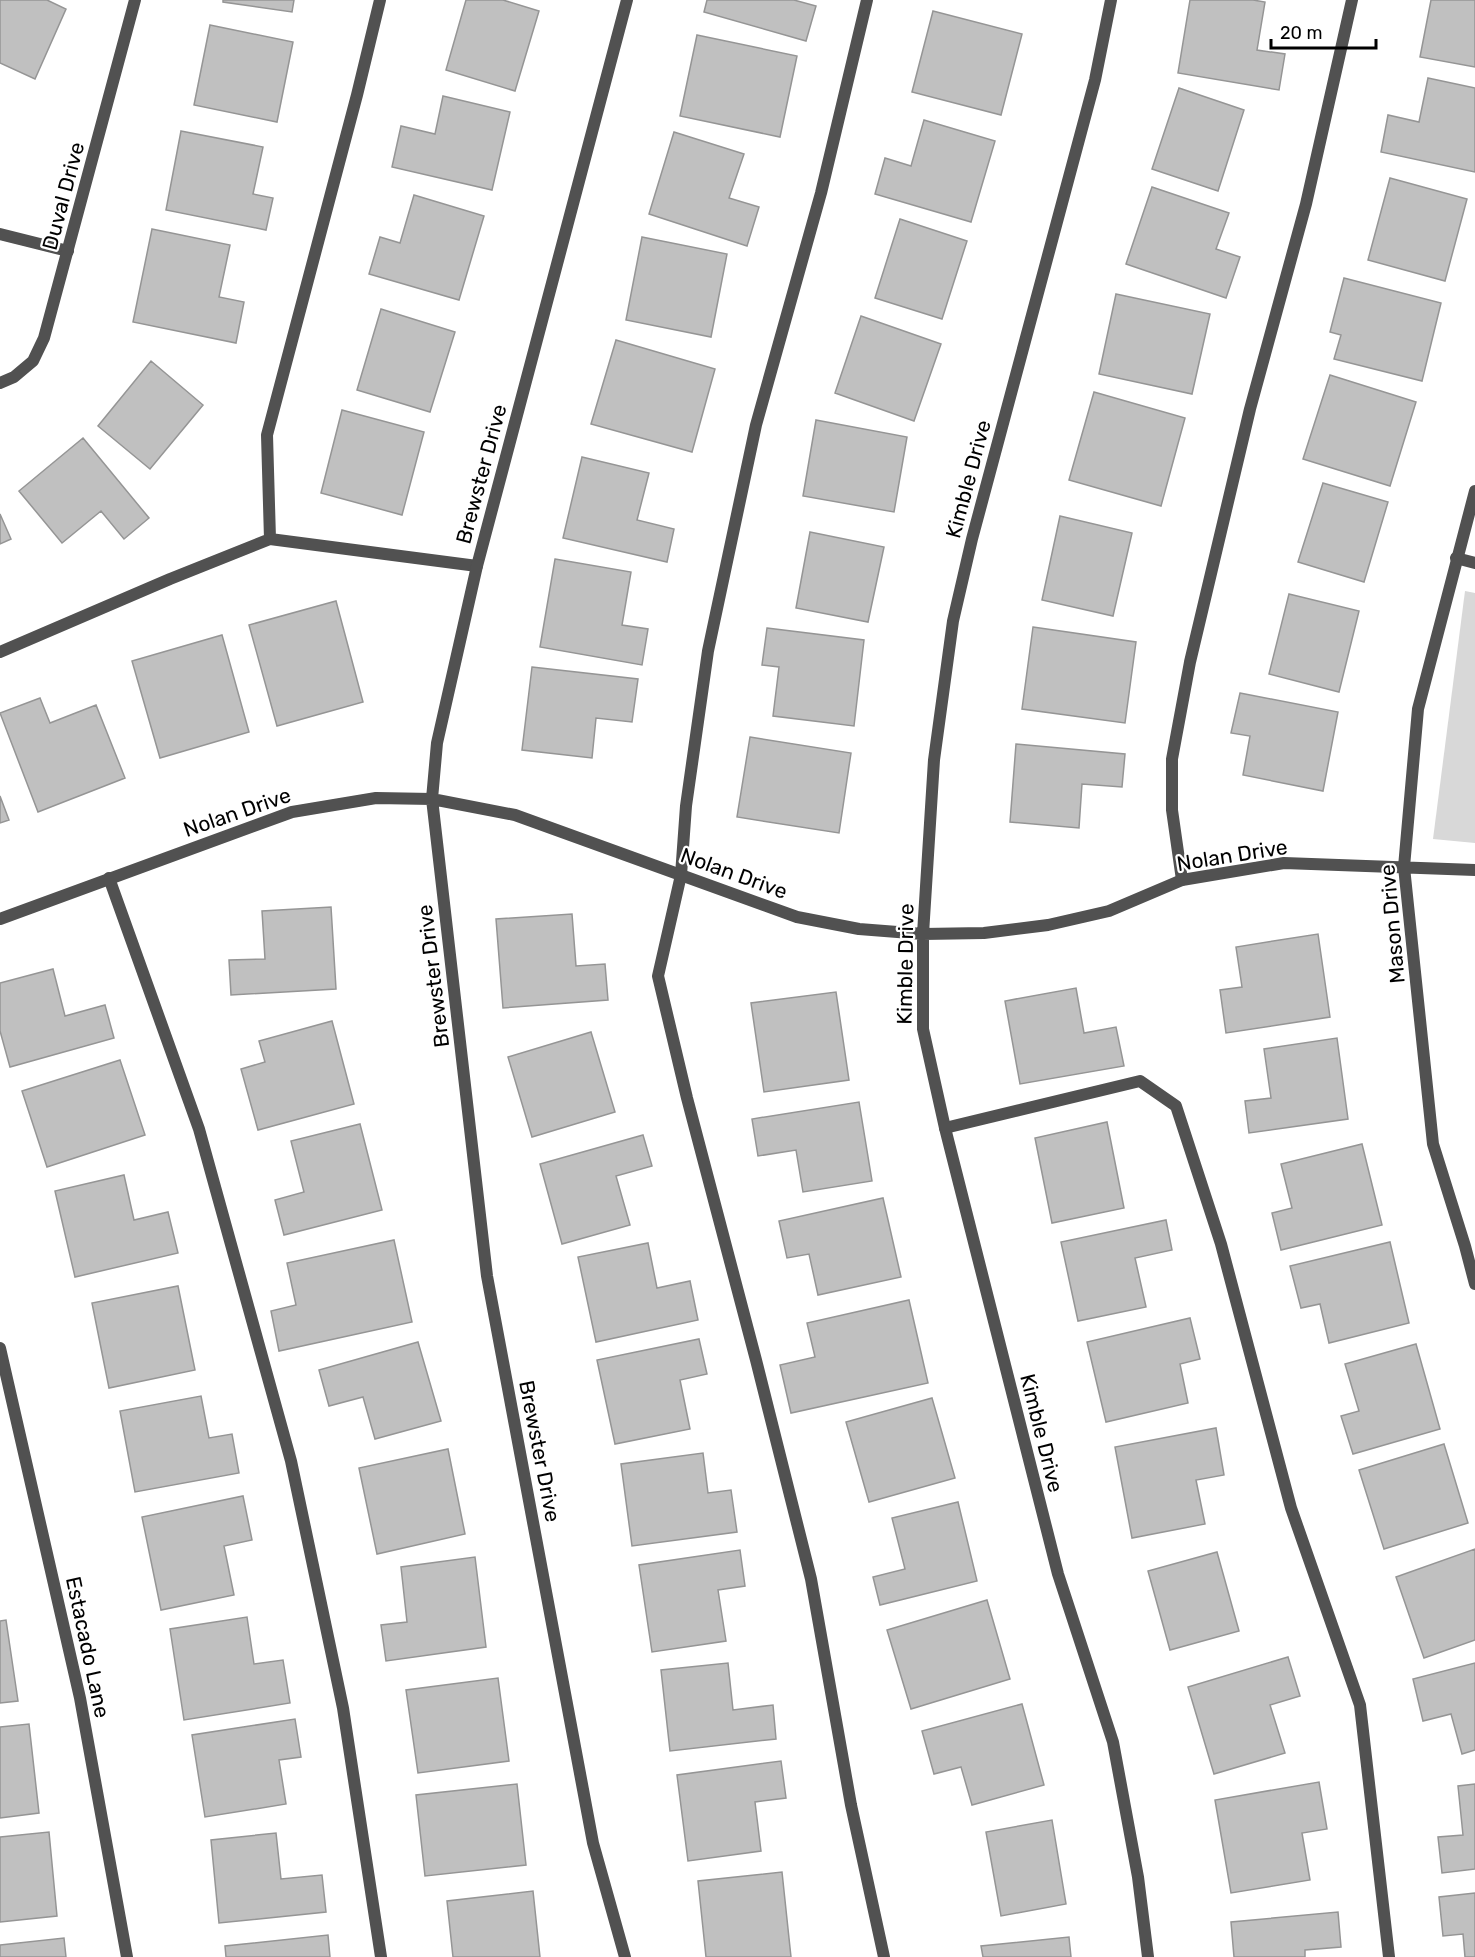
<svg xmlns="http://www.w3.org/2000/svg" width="1475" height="1957" viewBox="0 0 1475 1957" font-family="Rubik,sans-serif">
  <rect width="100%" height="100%" fill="#fff"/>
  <path fill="#d8d8d8" d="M1465,591L1475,593V843L1433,839Z"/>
  <path fill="#c0c0c0" stroke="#959595" stroke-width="1.5" d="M0,0H47L66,9L35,79L0,63Z
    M223,0H294L292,12L223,2Z
    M466,0H503L539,11L515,91L446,70Z
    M707,0H794L816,6L806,41L704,12Z
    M1190,0H1253L1265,2L1257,50L1285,54L1279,90L1178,73Z
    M1431,0H1475V67L1420,57Z
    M933,11L1022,34L1001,115L912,92Z
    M210,25L293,42L277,122L194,105Z
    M697,35L797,56L780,137L680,116Z
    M1428,78L1475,88V172L1381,152L1388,115L1419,122Z
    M1179,88L1244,110L1218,191L1152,169Z
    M443,96L510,112L492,190L392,167L401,126L435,134Z
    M924,120L995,141L971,222L875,194L885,158L911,166Z
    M181,131L263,147L253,194L273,198L266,230L166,210Z
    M674,132L744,154L729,198L759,207L747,246L649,214Z
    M1390,178L1467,199L1445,281L1368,260Z
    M1152,187L1229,213L1216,249L1240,257L1226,298L1126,264Z
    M414,195L484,216L459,300L369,274L380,237L400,243Z
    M900,219L967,241L942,319L875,298Z
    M152,229L230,245L219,297L244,302L236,343L133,322Z
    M642,237L727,254L711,337L626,320Z
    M1344,278L1441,303L1422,381L1334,359L1341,335L1330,332Z
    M1116,294L1210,314L1192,394L1099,374Z
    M381,309L455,332L430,412L357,390Z
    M861,316L941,344L914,421L835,393Z
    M616,340L715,369L692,452L591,424Z
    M151,361L203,405L150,469L98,426Z
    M1330,375L1416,402L1390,486L1303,459Z
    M1094,392L1185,418L1161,506L1069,480Z
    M342,410L424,432L402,515L321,493Z
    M816,420L907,437L894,512L803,496Z
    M83,438L149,518L124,539L101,511L62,543L19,491Z
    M582,457L649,473L637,520L674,529L667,562L563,538Z
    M1323,483L1388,502L1364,582L1298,562Z
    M0,514L11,539L0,544Z
    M1060,516L1132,533L1113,616L1042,600Z
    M810,532L884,547L868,622L796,608Z
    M555,559L631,572L622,625L648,629L642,665L540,647Z
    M1289,594L1359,611L1339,692L1269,674Z
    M336,601L363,702L277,726L249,625Z
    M1033,627L1136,642L1125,723L1022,709Z
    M767,628L864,640L854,726L773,716L779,667L762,665Z
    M222,635L249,732L160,758L132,661Z
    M532,667L638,679L632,722L596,718L592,758L522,750Z
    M1240,693L1338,712L1323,791L1243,775L1250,736L1231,733Z
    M40,698L50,723L96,705L125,778L38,812L0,713Z
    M750,737L851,753L839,833L737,817Z
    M1016,744L1125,754L1122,787L1082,784L1079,828L1010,822Z
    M0,796L9,820L0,823Z
    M331,907L336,989L231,995L229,960L265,959L262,911Z
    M572,914L576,966L605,964L608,1000L503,1008L496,919Z
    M1318,934L1330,1017L1226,1033L1220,990L1242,987L1236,947Z
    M53,969L65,1016L105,1005L114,1038L10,1067L0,1031V983Z
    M1076,988L1084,1033L1116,1027L1124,1066L1020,1084L1005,1001Z
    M836,992L849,1080L764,1092L751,1003Z
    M332,1021L354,1104L258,1130L241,1069L265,1062L259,1041Z
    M591,1032L615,1112L532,1137L508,1057Z
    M1337,1038L1348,1119L1249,1133L1245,1101L1271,1098L1264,1049Z
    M120,1060L145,1135L47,1167L22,1091Z
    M859,1102L872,1181L803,1192L796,1150L758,1156L752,1119Z
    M1107,1122L1124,1208L1052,1223L1035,1138Z
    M360,1124L382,1210L284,1235L275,1200L304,1192L291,1141Z
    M643,1135L652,1166L616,1176L630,1225L562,1244L540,1164Z
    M1362,1144L1382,1225L1281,1250L1272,1213L1292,1208L1281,1164Z
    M124,1175L134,1220L168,1212L178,1253L75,1277L55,1191Z
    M883,1198L901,1277L818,1295L809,1254L787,1258L779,1221Z
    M1166,1220L1172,1250L1135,1258L1146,1307L1078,1321L1061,1242Z
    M394,1240L412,1322L279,1351L271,1311L296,1305L287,1263Z
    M1390,1242L1409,1323L1329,1343L1320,1304L1301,1308L1290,1266Z
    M648,1243L657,1288L690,1281L698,1320L596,1342L578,1257Z
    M178,1286L195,1370L109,1388L92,1303Z
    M909,1300L928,1383L791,1413L780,1365L815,1357L807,1323Z
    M1190,1318L1200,1359L1180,1364L1188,1403L1106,1422L1087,1342Z
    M699,1339L707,1374L680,1380L690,1429L615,1444L597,1360Z
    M418,1342L441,1421L375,1439L363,1397L329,1406L319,1370Z
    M1416,1344L1440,1429L1353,1454L1341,1416L1359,1411L1345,1364Z
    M201,1396L209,1438L232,1434L239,1473L135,1492L120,1411Z
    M932,1398L955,1478L869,1502L846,1422Z
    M1216,1428L1224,1475L1196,1480L1205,1524L1132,1538L1115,1447Z
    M1444,1444L1468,1523L1384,1549L1359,1470Z
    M448,1449L465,1534L377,1554L359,1468Z
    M703,1453L708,1493L731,1490L737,1532L632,1546L621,1464Z
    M243,1496L252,1540L224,1546L234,1595L161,1610L142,1517Z
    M958,1502L977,1581L880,1605L873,1577L905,1569L892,1518Z
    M1475,1549V1640L1424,1658L1396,1577Z
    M740,1550L745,1586L718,1590L726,1641L652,1652L639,1565Z
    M1217,1552L1239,1631L1170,1650L1148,1571Z
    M475,1557L486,1647L386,1661L381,1625L407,1622L401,1567Z
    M987,1600L1010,1679L911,1709L887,1630Z
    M247,1617L254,1664L283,1660L290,1703L184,1720L170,1629Z
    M6,1620L18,1701L0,1703V1621Z
    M1288,1657L1300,1696L1270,1705L1285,1753L1214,1774L1188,1687Z
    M728,1663L733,1710L773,1705L776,1739L670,1751L661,1670Z
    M1475,1663V1750L1462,1754L1451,1714L1423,1721L1413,1679Z
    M498,1678L509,1761L418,1773L406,1690Z
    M1022,1704L1044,1785L972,1805L961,1767L934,1774L922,1731Z
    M295,1719L301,1757L279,1760L286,1804L205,1817L192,1735Z
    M29,1724L39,1813L0,1818V1727Z
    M781,1761L786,1798L755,1802L761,1851L688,1861L677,1775Z
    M1319,1782L1327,1829L1302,1833L1310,1880L1231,1893L1215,1800Z
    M517,1784L526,1865L425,1876L416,1795Z
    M1475,1784V1869L1442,1873L1438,1837L1463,1835L1458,1786Z
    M1052,1820L1066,1904L1001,1916L986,1832Z
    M49,1832L57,1916L0,1922V1837Z
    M276,1833L281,1879L322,1875L326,1912L219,1923L211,1840Z
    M782,1872L791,1957H706L698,1881Z
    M533,1891L540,1957H453L447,1901Z
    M1475,1893V1957H1465L1463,1934L1443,1936L1439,1897Z
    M1338,1912L1341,1947L1305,1950V1957H1234L1231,1922Z
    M328,1935L330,1957H226L225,1946Z
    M1069,1937L1071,1957H983L981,1946Z
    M64,1938L66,1957H0V1945Z"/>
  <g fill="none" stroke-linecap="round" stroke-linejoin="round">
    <path stroke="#515151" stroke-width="12" d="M380,0L357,95L267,435L270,539L477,566
      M867,0L821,193L756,425L708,651L686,806L681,875L658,976L687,1098L756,1360L811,1579L851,1805L884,1957
      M0,234L68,251
      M1456,558L1475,563
      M0,652L170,579L270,539
      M109,878L199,1129L291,1461L343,1708L381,1957
      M1182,880L1172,810V759L1190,662L1250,409L1306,204L1352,0
      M945,1128L1140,1081L1176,1106L1221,1244L1291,1508L1360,1705L1389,1957"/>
    <path stroke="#515151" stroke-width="12" d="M1111,0L1095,80L972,539L953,621L934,760L923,934V1029L945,1128L1058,1574L1113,1742L1138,1877L1148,1957
      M0,383L14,377L33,361L44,338L135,0
      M1475,491L1418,709L1404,867L1433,1144L1465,1246L1475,1284
      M0,919L292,812L376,798L432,799L515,815L797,917L859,929L923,934L984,933L1048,925L1109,911L1182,880L1284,863L1475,870
      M0,1348L80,1698L127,1957
      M625,1957L593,1843L487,1276L432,799L437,743L477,566L627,0"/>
  </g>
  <g text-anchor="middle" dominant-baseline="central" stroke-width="4.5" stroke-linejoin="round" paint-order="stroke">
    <g font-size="21" fill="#000" stroke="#fff">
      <text transform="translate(63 196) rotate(-75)">Duval Drive</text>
      <text transform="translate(481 474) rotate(-75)">Brewster Drive</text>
      <text transform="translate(968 479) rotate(-75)">Kimble Drive</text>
      <text transform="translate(237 812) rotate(-19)">Nolan Drive</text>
      <text transform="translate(1232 855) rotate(-9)">Nolan Drive</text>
      <text transform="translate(734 873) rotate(20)">Nolan Drive</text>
      <text transform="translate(1392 924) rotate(-95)">Mason Drive</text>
      <text transform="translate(905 964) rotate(-89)">Kimble Drive</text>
      <text transform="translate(433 976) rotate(-97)">Brewster Drive</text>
      <text transform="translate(1042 1433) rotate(76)">Kimble Drive</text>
      <text transform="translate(540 1451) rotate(79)">Brewster Drive</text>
      <text transform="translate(88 1647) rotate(78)">Estacado Lane</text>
    </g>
  </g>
  <path d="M1271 39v9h105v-9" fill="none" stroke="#000000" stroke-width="3"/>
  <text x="1280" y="39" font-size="18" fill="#000000" stroke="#ffffff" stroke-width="4.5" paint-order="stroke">20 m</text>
</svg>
